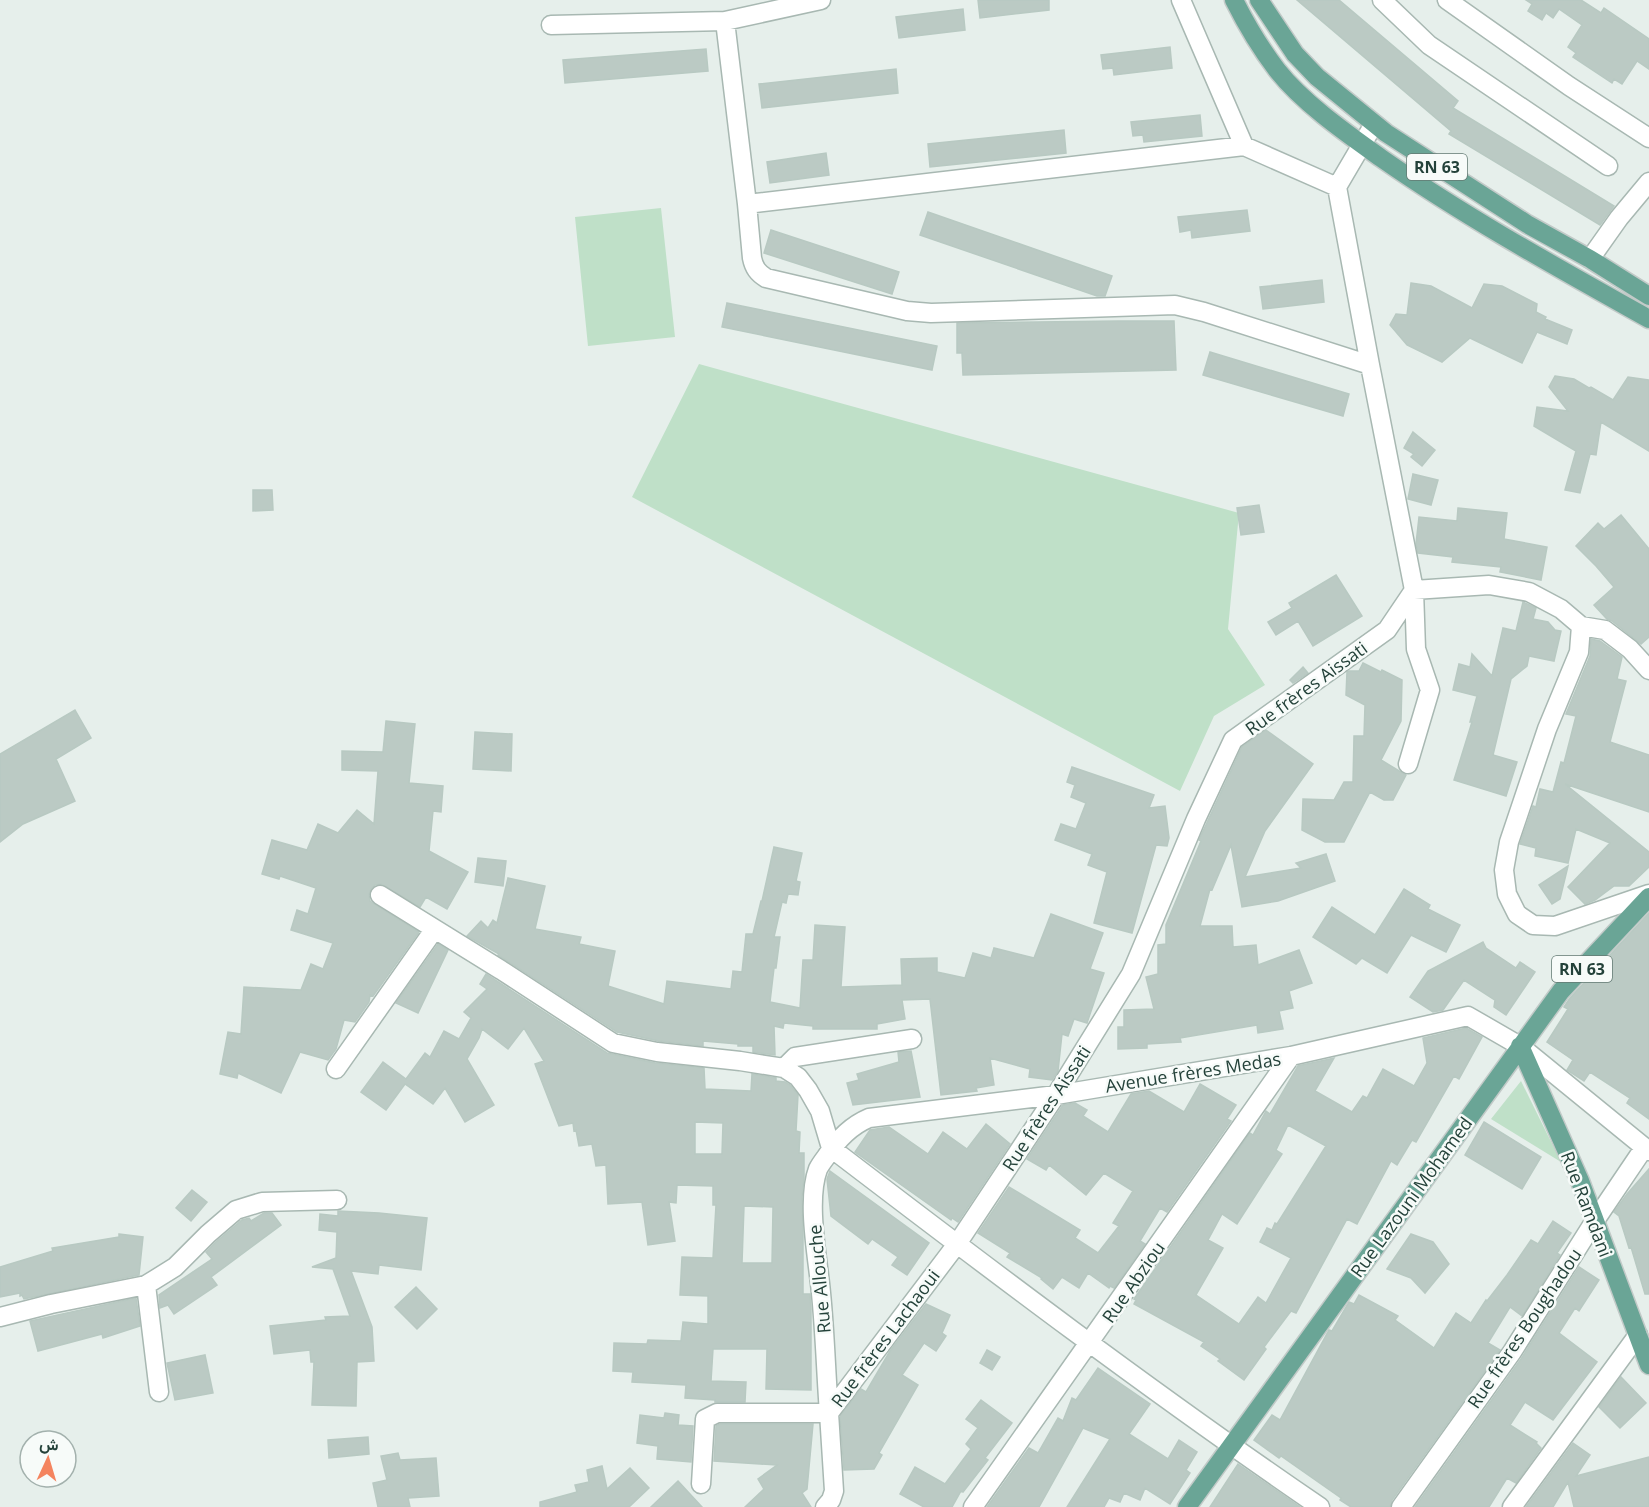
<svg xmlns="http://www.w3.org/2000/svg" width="1649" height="1507" viewBox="0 0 1649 1507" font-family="'Open Sans',Vazirmatn,sans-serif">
  <rect width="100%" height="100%" fill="#e6efeb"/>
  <path fill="#bfe0c8" d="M661,208L675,337L588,346L575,217Z
    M699,364L1239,513L1228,629L1265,685L1214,716L1180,791L632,497Z
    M1521,1081L1561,1162L1491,1119Z"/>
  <path fill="#bbcac4" stroke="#b8c9c2" stroke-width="1.5" fill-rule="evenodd" d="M978,0H1049V10L980,18Z
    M1297,0H1339L1458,101L1453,108L1614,206L1600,225L1449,134L1451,131Z
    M1526,0H1581L1601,13L1604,8L1649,39V69L1637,61L1622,84L1614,79L1612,83L1573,57L1576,53L1568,47L1582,25L1559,9L1553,18L1546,13L1542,20L1528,11L1532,4Z
    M963,9L965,30L899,38L896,17Z
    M1170,47L1172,68L1114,75L1113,68L1103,69L1101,55Z
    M706,49L708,71L565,83L563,60Z
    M896,69L898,93L762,108L759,84Z
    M1200,115L1202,136L1144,142L1143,135L1133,136L1131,122Z
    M1064,130L1066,153L930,167L928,144Z
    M826,153L829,175L770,183L767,162Z
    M1247,210L1250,231L1192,238L1191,230L1180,232L1178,217Z
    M928,212L1112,276L1105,296H1097L920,235Z
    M771,230L899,272L892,294L764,253Z
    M1322,280L1324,302L1263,309L1260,287Z
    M1411,283L1431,286L1472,308L1484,284L1502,286L1537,304L1536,312L1546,317L1545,319L1572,330L1567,344L1537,332L1522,363L1470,338L1442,362L1407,345L1390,325L1396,314L1407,315Z
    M727,303L937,346L932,370L722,327Z
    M1118,321H1174L1176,370L963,375L962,353H957V323Z
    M1210,352L1349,394L1343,416L1203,375Z
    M1555,376L1574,379L1589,388L1591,387L1613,400L1628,377L1649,380V451L1601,422L1596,455L1590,454L1580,493L1565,490L1576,451L1534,426L1537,407L1568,411L1549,387Z
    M1413,432L1435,450L1422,466L1411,457L1414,454L1404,448Z
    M1413,474L1438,480L1431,505L1408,499Z
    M253,490H272L273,510L253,511Z
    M1259,505L1264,532L1241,535L1237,508Z
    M1458,508L1507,513L1504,539L1547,547L1541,580L1500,572L1501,567L1452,562L1453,557L1418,553L1416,544L1419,517L1457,521Z
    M1621,515L1649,549V637L1641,644L1612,621L1607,619L1594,605L1614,587L1596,566L1576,546L1598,523L1604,529Z
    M1336,575L1362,616L1313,646L1298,621L1276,635L1268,622L1292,608L1289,603Z
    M1523,602L1536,608L1533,619L1548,622L1555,630L1561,631L1554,661L1529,656L1527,666L1511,679L1493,755L1517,762L1506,796L1454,780L1472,722H1470L1477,696L1453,690L1459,664L1470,667L1472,654L1492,676L1503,628L1516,631Z
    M1591,639L1600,641L1622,657L1617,679L1626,681L1610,742L1649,755V812L1565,784L1649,852V867L1629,886H1614L1595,900L1585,904L1568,887L1610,843L1576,829L1568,863L1535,856L1536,848L1520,844L1533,806L1536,807L1540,789L1553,792L1561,762L1564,763L1576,716L1566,714L1590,656Z
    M1363,663L1381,672L1382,670L1402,680L1401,721L1381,760L1406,775L1393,800H1384L1370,792L1344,842H1325L1302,830L1303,799L1334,800L1344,782H1353L1354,736H1364L1365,705L1346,695L1347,672L1349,671H1359Z
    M1303,667L1308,673L1293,683L1290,680Z
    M75,710L91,738L56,759L75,801L23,824L0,842V754Z
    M386,721L415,724L409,783L443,786L441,812L433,811L429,851L468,872L447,909L426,897L420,907L381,884L375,885L371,889L369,895L370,901L374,904L419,932L373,996L370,995L369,1002L355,1022L344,1020L336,1049L328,1060L300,1052L281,1093L238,1073L237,1078L220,1074L228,1032L241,1034L244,987L301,990L311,964L323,969L333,943L291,930L297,910L308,914L316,888L280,876L279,879L262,874L272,840L307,850L318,824L338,833L357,810L374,824L378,771L342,770V751L383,752Z
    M1266,730L1313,764L1265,831L1245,877L1301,868L1296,863L1326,854L1335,881L1278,901L1242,907L1231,845L1212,890L1210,889L1200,926H1232L1233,947L1256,945L1258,965L1299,950L1312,983L1289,991L1293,1008L1279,1011L1283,1029L1258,1033L1257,1025L1180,1038L1181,1042L1147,1044V1048L1118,1049V1027H1124V1010L1154,1009L1146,977L1158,974V945L1166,944V925L1201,841L1199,840L1242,747Z
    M475,732L512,734L511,771L473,769Z
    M1072,767L1154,795L1149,808L1165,806L1169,838L1167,846L1156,845L1132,933L1094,923L1107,872L1088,865L1092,854L1055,840L1061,824L1076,829L1086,803L1071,797L1075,785L1067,782Z
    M774,847L802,853L796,881L800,882L798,895L788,894L786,903L782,902L774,937H780L776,968H774L770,1002L800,1008L803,960H813L815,925L845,927L841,987L902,985L901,959L937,958V972L965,978L973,953L991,958L994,948L1034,958L1051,914L1103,933L1090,969L1104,973L1087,1023L1074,1019L1068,1036L1062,1034L1058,1071L1052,1080L1029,1077L1030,1069L990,1058L994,1085L976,1088L977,1091L941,1095L930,999L902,1000L905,1019L877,1024V1029H813V1026L784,1023L783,1028L774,1026L775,1055L753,1052V1046H738V1044L703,1041V1046L659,1041L617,1032L498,955L499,954L467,936L481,921L488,928L493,920L497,923L508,878L545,886L535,929L581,937L579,944L615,951L608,986L664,1004L667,981L731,989L733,971L742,972L746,934H753L761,901H762Z
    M478,858L506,861L503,886L475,882Z
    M1568,866L1560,899L1552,904L1539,885Z
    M1404,889L1430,905L1428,909L1460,925L1446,952L1411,935L1387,973L1362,958L1356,964L1313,937L1332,907L1375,935Z
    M1649,913V1119L1627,1103L1630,1098L1590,1072L1584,1081L1567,1070L1573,1060L1547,1042L1568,1009L1564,1007L1570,998Z
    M1483,942L1486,948L1516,968L1520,962L1535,972L1506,1015L1494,1007L1495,1000L1464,980L1443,1010L1433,1012L1410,997L1428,971Z
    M438,944L448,950L418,1013L396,1003Z
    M486,974L607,1053L655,1063L704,1068L705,1089L751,1091L752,1074L776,1078V1081L785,1082L790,1085L798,1095L796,1131L800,1132L799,1153H804V1178L802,1197L803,1237V1294H810L811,1309V1390L766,1389L767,1349H713L711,1381L746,1382L745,1402H715V1400L685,1398L686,1385L632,1382L633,1372L613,1371L614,1343L647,1344L648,1340L681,1341L683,1322L708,1324V1296L680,1295L682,1257L713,1258L716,1205H713V1186L677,1185L676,1203L669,1202L675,1241L648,1245L642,1202L608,1204L606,1165L596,1166L592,1144L579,1146L576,1130L574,1131L573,1123L559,1126L535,1064L544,1061L524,1028L508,1049L482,1029L479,1038L467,1059L494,1105L465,1122L445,1088L433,1104L405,1084L386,1110L361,1092L383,1062L406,1079L425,1053L430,1057L444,1031L459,1039L471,1018L464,1012L487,989L480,984ZM695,1122L723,1123L722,1154H695ZM744,1206L773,1207L772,1263H742Z
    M1466,1028L1482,1037L1459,1079L1454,1076L1416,1142L1412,1140L1397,1165L1391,1161L1357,1224L1347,1219L1296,1313L1291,1311L1264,1347L1266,1349L1244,1380L1218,1361L1220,1359L1201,1346L1204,1342L1134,1304L1136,1300L1134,1299L1250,1133L1253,1135L1266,1111L1270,1114L1298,1066L1334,1058L1315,1091L1352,1112L1363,1096L1367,1098L1383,1069L1414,1086L1427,1063L1423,1038ZM1288,1125L1326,1146L1277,1224L1275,1223L1272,1230L1267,1228L1260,1242L1291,1258L1266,1303L1258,1297L1239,1324L1196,1295L1223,1248L1208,1240L1222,1214L1237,1224L1282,1154L1276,1150Z
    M911,1051L920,1097L853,1105L847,1083L859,1080L857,1074L899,1062L898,1052Z
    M1200,1084L1236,1105L1227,1119L1231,1121L1167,1212L1160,1208L1140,1241L1145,1244L1114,1288L1110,1286L1109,1288L1088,1273L1079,1288L1062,1277L1053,1289L1041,1279L1042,1278L1007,1257L1010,1253L978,1233L1009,1187L1080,1230L1075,1238L1098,1253L1119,1226L1113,1223L1133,1191L1104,1173L1086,1195L1049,1165L1046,1170L1027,1159L1063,1105L1075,1103L1087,1110L1083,1116L1108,1132L1131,1094L1149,1091L1184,1112Z
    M1484,1122L1541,1157L1522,1189L1465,1155Z
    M986,1124L1010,1144L958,1222L952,1218L951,1220L855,1152L870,1130L889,1127L928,1154L943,1132L967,1149Z
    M1649,1169V1294H1645L1631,1247L1629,1248L1619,1216L1614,1212L1627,1194Z
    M830,1171L929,1243L907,1275L892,1265L898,1257L872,1239L868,1244L831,1216L827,1179Z
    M192,1190L207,1202L191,1221L176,1208Z
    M338,1211L379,1213L427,1218L421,1270L379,1265L378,1274L351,1271L372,1327L374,1361L357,1362L356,1406L312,1405L314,1362H311L310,1350L274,1354L270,1326L326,1320L325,1317L350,1316L333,1269L312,1267L336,1258L337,1232L319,1230L320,1214L338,1216Z
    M264,1213H272L281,1225L211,1277L217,1285L174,1314L168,1305L160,1308L159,1295L212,1259L206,1252L216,1242L242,1220L249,1218L251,1221Z
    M1553,1221L1571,1233L1557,1253L1560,1255L1522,1316L1510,1307L1488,1343L1500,1350L1392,1500L1390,1507H1351L1340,1500L1341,1498L1281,1456L1279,1458L1254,1440L1272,1415L1280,1420L1329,1330L1332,1331L1349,1302L1354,1304L1359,1295L1398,1316L1395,1320L1434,1348L1456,1313L1471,1323L1486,1300L1487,1301L1507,1275L1531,1240L1538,1244Z
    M119,1234L143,1237L139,1275L24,1299L22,1295L20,1296V1293L0,1297V1267L53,1251L52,1248L119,1237Z
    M1411,1234L1433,1242L1449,1264L1425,1293L1411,1278L1387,1269Z
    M1579,1267L1599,1280L1579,1311L1575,1308L1559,1333L1597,1362L1553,1420L1525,1402L1510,1425L1537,1442L1536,1443L1541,1448L1516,1483L1507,1478L1489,1507H1415L1521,1359Z
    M416,1287L437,1309L417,1329L395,1307Z
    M136,1298L140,1326L103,1338L102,1334L38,1351L30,1321Z
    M926,1304L950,1315L942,1333L946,1336L936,1351L924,1343L902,1375L918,1385L879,1453L882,1455L874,1469L844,1470L840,1416L861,1389L866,1392L890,1351Z
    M987,1350L1000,1357L992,1370L980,1363Z
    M205,1355L213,1393L175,1400L167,1363Z
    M1098,1368L1150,1404L1129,1434L1168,1459L1179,1440L1197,1452L1186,1470L1190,1473L1170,1504L1145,1488L1140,1500L1124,1493L1120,1502L1109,1498L1104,1507H1067L1110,1439L1083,1428L1039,1507H987L1029,1448L1038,1453L1058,1418L1063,1421L1072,1398L1076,1400Z
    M1621,1377L1646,1403L1620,1428L1599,1407Z
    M981,1400L1012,1423L985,1458L988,1460L963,1492L961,1491L952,1507H924L900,1494L915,1467L945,1484L971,1449L966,1444L978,1428L966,1419Z
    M665,1413L679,1415L678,1425L693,1426L691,1462L657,1459L658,1446L637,1443L640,1415L664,1418Z
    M720,1424H813L807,1489L802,1493L811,1507H745L764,1489L758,1479L777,1465L714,1461L716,1426Z
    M368,1437L369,1454L329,1458L328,1440Z
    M1573,1443L1590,1455L1576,1476L1649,1457V1507H1574L1568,1482L1553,1507H1526Z
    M398,1453L400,1460L436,1458L439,1496L408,1498L410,1507H378L373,1483L387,1480L381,1456Z
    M1238,1464L1251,1473L1300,1507H1210Z
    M602,1466L607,1489L630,1468L649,1488L629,1507H540V1502L577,1492L575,1485L589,1482L587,1470Z
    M678,1481L702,1507H651Z"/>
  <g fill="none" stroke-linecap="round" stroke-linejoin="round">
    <defs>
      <path id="minor" d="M1181,0L1244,146
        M1382,0L1429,45L1608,166
        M1447,0L1569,86L1649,138
        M725,21L747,204L752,258C754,268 758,273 766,278L907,311L931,313L1175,305L1204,312L1370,365
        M551,25L725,21L821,0
        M747,204L1244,146L1337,187
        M1590,259L1619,218L1649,182
        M1581,626L1605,630L1630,649L1649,670
        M1408,764L1430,690L1416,649L1414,590L1489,585L1529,592L1561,609L1581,626L1579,652L1547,729L1509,842L1504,870L1507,894L1517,914L1533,925L1555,926L1649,894
        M380,895L501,970L613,1043L657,1052L740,1061L784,1068L798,1077L808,1090L820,1111L831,1148C992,1271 1153,1393 1320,1507
        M784,1068L795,1057L912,1039
        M336,1069L434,930
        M146,1285L159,1392
        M0,1317L51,1304L146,1285L175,1267L208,1234L236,1210L262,1202L337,1200
        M701,1484L705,1419L717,1413H829C826,1373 825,1333 821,1293C818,1259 806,1201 818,1169C820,1165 823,1161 826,1157C837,1140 850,1126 869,1118L1056,1095L1291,1056L1468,1016L1520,1046L1649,1151
        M825,1507L831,1500L834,1491L829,1413L957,1244L1056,1095L1131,974L1196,819L1233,740L1387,630L1414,590L1370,365L1337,187L1374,124
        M973,1507L1291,1056
        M1401,1507L1512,1352L1594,1222L1644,1148
        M1512,1507L1638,1335"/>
      <path id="major" d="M1234,0C1246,24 1261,49 1277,70C1303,103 1346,133 1381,158C1467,218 1558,268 1649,319
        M1259,0L1295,54L1317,77L1386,133L1527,224L1590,259L1649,296
        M1520,1046L1580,1181L1649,1365
        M1187,1507L1561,991L1649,897"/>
    </defs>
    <use href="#minor" stroke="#a8b8b2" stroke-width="21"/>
    <use href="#major" stroke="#c2cac8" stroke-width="21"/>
    <use href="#minor" stroke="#fff" stroke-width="18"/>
    <use href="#major" stroke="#6aa596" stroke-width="18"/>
  </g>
  <g text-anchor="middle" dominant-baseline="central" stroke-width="5" stroke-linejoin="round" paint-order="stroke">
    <g fill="#f7fbf9" stroke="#637a73" stroke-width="1.5">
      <rect x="1407" y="154" width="60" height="26" rx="4.5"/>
      <rect x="1552" y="956" width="60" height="26" rx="4.5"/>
    </g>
    <g font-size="16" font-weight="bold" fill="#24423a">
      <text x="1437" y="167">RN 63</text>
      <text x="1582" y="969">RN 63</text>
    </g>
    <g font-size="18" fill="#24423a" stroke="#f7fbf9">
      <text transform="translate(1306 688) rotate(-36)">Rue frères Aissati</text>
      <text transform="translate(1193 1072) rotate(-9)">Avenue frères Medas</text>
      <text transform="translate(1046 1108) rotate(-57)">Rue frères Aissati</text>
      <text transform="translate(1411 1197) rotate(-54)">Rue Lazouni Mohamed</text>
      <text transform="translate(1587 1204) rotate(69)">Rue Ramdani</text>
      <text transform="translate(819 1279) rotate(-95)">Rue Allouche</text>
      <text transform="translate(1133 1282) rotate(-55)">Rue Abziou</text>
      <text transform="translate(1524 1328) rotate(-56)">Rue frères Boughadou</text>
      <text transform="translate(885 1338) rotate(-53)">Rue frères Lachaoui</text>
    </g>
  </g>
  <g transform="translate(48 1459) rotate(4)"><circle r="28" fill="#f7fbf9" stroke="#a3b1ad" stroke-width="1.5"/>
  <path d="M0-4.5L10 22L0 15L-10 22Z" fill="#f4845f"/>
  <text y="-9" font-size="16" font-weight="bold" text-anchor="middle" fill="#24423a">ش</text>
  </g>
</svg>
